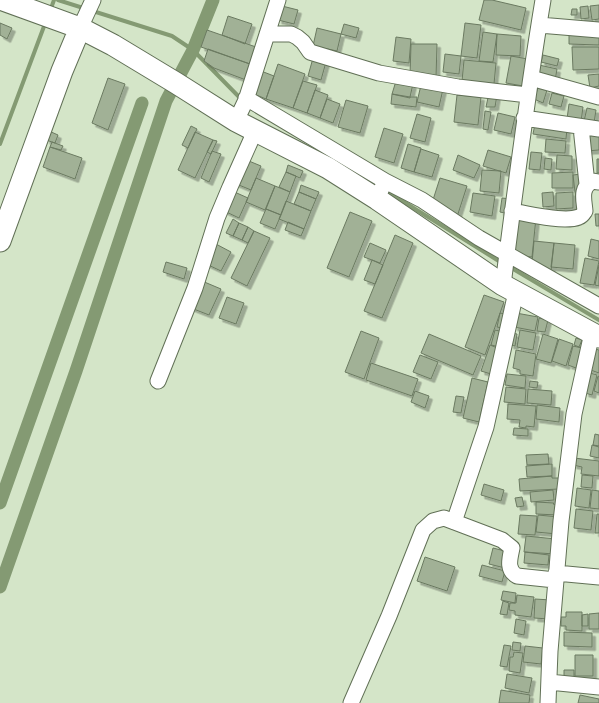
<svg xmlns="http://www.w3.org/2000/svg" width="599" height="703" viewBox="0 0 599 703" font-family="'PT Sans Narrow',sans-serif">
  <defs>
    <filter id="shadow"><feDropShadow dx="3.5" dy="3.5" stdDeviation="0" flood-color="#0004"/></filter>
  </defs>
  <rect width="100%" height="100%" fill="#d4e5c8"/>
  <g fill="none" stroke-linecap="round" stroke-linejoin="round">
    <path stroke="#849a73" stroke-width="4" d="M58,0L172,36L193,50L243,101
      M50,11L54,0
      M0,144L46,21
      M338,161L502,263
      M508,266L599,320"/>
    <path stroke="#849a73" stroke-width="13" d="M0,503L142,103
      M0,587L76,371L166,101L193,50L213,0"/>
  </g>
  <path fill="#a1b196" stroke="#6b7a61" filter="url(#shadow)" d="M484,0H492L526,8L521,30L479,20Z
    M599,5V19L592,20L590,6Z
    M282,6L298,10L294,24L278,20Z
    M588,6L589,18L581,19L580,7Z
    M572,9H577V15H571Z
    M228,16L252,24L245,44L222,35Z
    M0,23L12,28L7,39L0,35Z
    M465,23L481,25L477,58L461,56Z
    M344,24L359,28L356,38L341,34Z
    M317,28L341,34L337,51L313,46Z
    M207,30L256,47L250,64L201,47Z
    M569,31L599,32V45L569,44Z
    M483,32L497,34L493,62L479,61Z
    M497,34L521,36L520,56L496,55Z
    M396,37L411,39L409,63L393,61Z
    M411,44H437L436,78L410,75Z
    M572,47H599V69L573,70Z
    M208,49L250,64L246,80L214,68L204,61Z
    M445,54L461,56L459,74L443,72Z
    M543,55L559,59L557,66L541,62Z
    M511,56L528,59L523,86L506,83Z
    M313,58L326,62L321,80L308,76Z
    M464,60L496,63L494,84L462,81Z
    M278,64L305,74L293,108L266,99Z
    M539,65L557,69L555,81L536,77Z
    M261,71L274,76L266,99L254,94Z
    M599,74V86L590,88L588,75Z
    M108,78L125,84L108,130L92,123Z
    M303,81L317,85L307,113L293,108Z
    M396,81L413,84L410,97L392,94Z
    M421,85L443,89L439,107L417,102Z
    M538,88L547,90L543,103L534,99Z
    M315,90L328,95L320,118L307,113Z
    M489,93L497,95L495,107H486Z
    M552,93L564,96L561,107L549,104Z
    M392,94L410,98V97H417L416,107L391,104Z
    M457,95L481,97L478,125L454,122Z
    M327,99L340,104L333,123L320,118Z
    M346,100L368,106L360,133L338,127Z
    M569,104L583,107L581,122L567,119Z
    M587,108L596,110L594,123L584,121Z
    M485,111L491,112L488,130L483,129Z
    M498,113L515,117L511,134L494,130Z
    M417,114L431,118L425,142L410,138Z
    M535,124L567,128L566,139L533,134Z
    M191,126L197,129L188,148L182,145Z
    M384,128L403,134L394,163L375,157Z
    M49,131L58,135L55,143L46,140Z
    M195,132L213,140L195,178L178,170Z
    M585,132H599V150L586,151Z
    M546,139L566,141L565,153L545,152Z
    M213,140L217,141L211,154L207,152Z
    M52,142L63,146L61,150L50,147Z
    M408,144L421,148L414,172L401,168Z
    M50,147L82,158L75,179L43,167Z
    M421,149L439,155L432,177L414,172Z
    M488,150L511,157L506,173L483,166Z
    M212,151L221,154L209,182L201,178Z
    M531,152L542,153L540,170L529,169Z
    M458,155L480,165L474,178L453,170Z
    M557,155L572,156V170L556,169Z
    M545,158L552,159L551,170L544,169Z
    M244,159L261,166L251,190L234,183Z
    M597,159H599V173H597Z
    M288,165L303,171L300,178L286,172Z
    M482,170L501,171L499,193L480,191Z
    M286,172L296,176L290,192L279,187Z
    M573,172V188H552V173Z
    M581,174L584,208L577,209L573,175Z
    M256,178L275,186L265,210L246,202Z
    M440,178L467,186L457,217L432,203Z
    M301,185L319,192L316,199L299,192Z
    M275,186L290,192L281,215L266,209Z
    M230,190L248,198L239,218L222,210Z
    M299,192L316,199L311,211L294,204Z
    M553,192L554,206L543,207L542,193Z
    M573,192V208L556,209V193Z
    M473,193L495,196L492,216L470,212Z
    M502,198L511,199L509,214L500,212Z
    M286,201L311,211L304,229L279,219Z
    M266,209L281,215L275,229L260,223Z
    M350,212L372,221L349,277L327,268Z
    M595,214H599V226H596Z
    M517,216L536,218L532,257L519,256L512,250Z
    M233,219L239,223L233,236L226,233Z
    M288,222L304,229L301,236L285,230Z
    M239,223L248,227L242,240L233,236Z
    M248,227L254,231L248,243L242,240Z
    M254,231L270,238L247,286L231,278Z
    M395,235L413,243L382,318L364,311Z
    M591,239L599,241V259L588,256Z
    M534,241L554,243L551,271L532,263Z
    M214,243L231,252L221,271L204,263Z
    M370,243L386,250L380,263L364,257Z
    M554,243L575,245L573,269L551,267Z
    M585,258L599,261L594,285L580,283Z
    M372,260L383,265L375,284L364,280Z
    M166,262L187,268L184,279L163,272Z
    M599,265V286L595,285Z
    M202,281L221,289L209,315L191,308Z
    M484,295L504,302L485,355L465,347Z
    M227,297L244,303L236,324L219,318Z
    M500,313L506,314L502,328L497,327Z
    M516,313L538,317L535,331L514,327Z
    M539,318L548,320L545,332L537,331Z
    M495,330L504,332L500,347L491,345Z
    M520,330L536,333L533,350L517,347Z
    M361,331L379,338L364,379L345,372Z
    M512,333L517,334L515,346L510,345Z
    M429,334L481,356L473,375L421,353Z
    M543,334L558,339L551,363L536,359Z
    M576,338L582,340L579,347L574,345Z
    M559,339L573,344L566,366L552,361Z
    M490,345L500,349L491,374L481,371Z
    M573,346L582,348L576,368L568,365Z
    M592,348L599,350V373L585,368Z
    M516,350L536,354L533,376L520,374V370L513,368Z
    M420,355L438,362L431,379L413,372Z
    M371,363L418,379L412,396L366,380Z
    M590,373L597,375L592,395L585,393Z
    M507,374L526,376L525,388L505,385Z
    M598,376H599V393L594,391Z
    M472,378L488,382L479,422L463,418Z
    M530,381L538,382L537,388L529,387Z
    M506,387L526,389L525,404L504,402Z
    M528,389L552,391L551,405L527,403Z
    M415,391L429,396L425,408L411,402Z
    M456,396L464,397L461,413L453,412Z
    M508,404L536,406L534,427L526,426V428L519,427L520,420L507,419Z
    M537,405L560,408L559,422L536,419Z
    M514,428L528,429V436L513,435Z
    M595,434L599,435V446L593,445Z
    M592,445L599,447V458L590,456Z
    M548,454L549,464L527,465L526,455Z
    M574,458L599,461V476L581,474L582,467L573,465Z
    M552,464V476L527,477L526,466Z
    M582,475L593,476L592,488L581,487Z
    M552,476V478H559V489L520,491L519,479Z
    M484,484L504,490L501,501L481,495Z
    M577,488L591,490L589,508L575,506Z
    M553,490L554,500L531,502L530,492Z
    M592,490L599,491V509L590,508Z
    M522,497L524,506L517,507L515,498Z
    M536,502L554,503L553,504L559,505L558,515L536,514Z
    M576,509L593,511L591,530L574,528Z
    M597,514H599V533H595Z
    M520,515L537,516L535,535L518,534Z
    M538,515L559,517L557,534L536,532Z
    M526,536L556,539L555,554L524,552Z
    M493,548L509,552L505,568L489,564Z
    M525,552L549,555L548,565L524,563Z
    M425,557L455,567L447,591L417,581Z
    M482,565L505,571L502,582L479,576Z
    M503,591L516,593L515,603L501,600Z
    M517,595L534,597L531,617L515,615V611L509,610L510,603H516Z
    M535,599L551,600L549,619L534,618Z
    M503,601L509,603L507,615L500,614Z
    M566,612H582V631L566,630V626H561V617H566Z
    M599,613V629H589V614Z
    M588,614V626H582V615Z
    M516,619L526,621L524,635L514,633Z
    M564,632L592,633V647L564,646Z
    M513,642L521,643L520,651L512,650Z
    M504,645L511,646L507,667L500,666Z
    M525,646L543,648L541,664L523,662Z
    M514,652L523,653L520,673L509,671L510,657H513Z
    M575,655H593V676H575Z
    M564,670H574V679H564Z
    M507,674L532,678L529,693L505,688Z
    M501,690L530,695L529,703H499Z
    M580,695L599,699V703H578Z"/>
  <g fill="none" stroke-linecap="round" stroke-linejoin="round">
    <defs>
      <path id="street" d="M539,25L599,30
        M80,28L93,0
        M267,34H291L297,37L303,42L310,52L379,73L458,87L528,95
        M531,78L599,97
        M246,98L385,181
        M524,118L599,129
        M236,121L246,100L278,0
        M581,127L587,184
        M377,199L385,181L422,200L479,238L599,306
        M512,211C528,214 564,223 579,217C582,216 583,214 585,211C584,199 580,189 592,181L599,182
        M503,285C515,190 527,95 543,0
        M158,381L195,288L217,218L230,187L255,131
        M454,522L486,427L516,292
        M556,573L599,577
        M549,682L599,687
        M351,703L389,616L423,530L433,521L444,518L502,540L512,548C510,558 506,570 517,576L555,580
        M548,703L550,651L561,521L574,414L592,333"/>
      <path id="secondary" d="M3,0L80,28L113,45L176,83L236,121L328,168L377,199L503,285L599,337
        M0,241L62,71L80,28"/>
    </defs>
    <use href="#street" stroke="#617056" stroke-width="17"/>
    <use href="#secondary" stroke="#617056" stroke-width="23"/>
    <use href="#street" stroke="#fff" stroke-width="15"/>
    <use href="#secondary" stroke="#fff" stroke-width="21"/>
  </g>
</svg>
